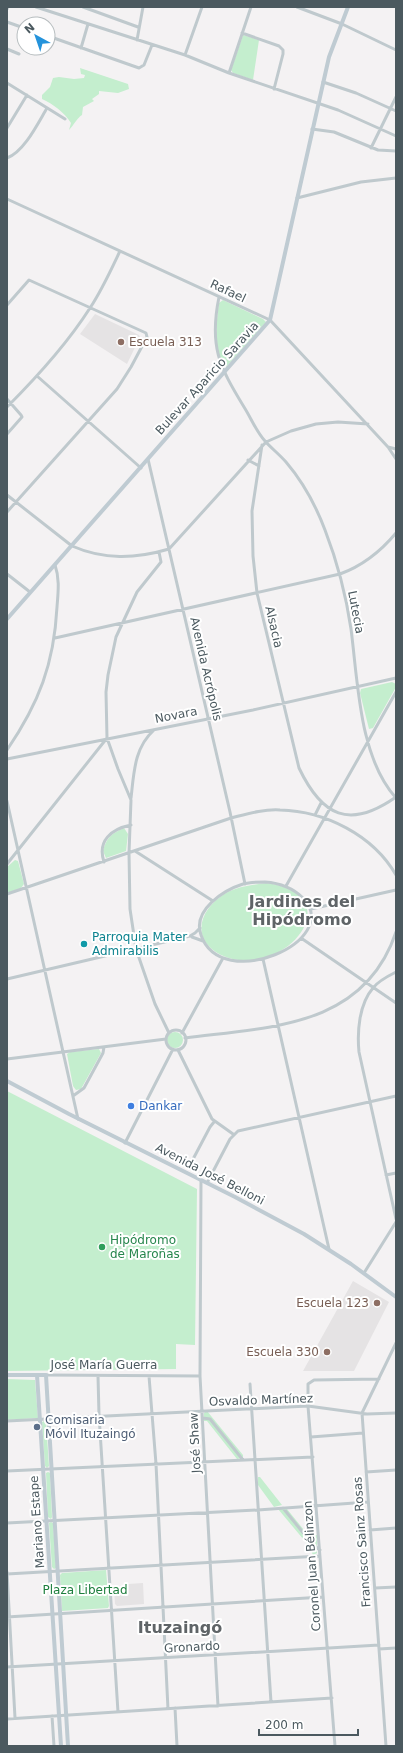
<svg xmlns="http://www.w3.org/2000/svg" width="403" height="1753" viewBox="0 0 403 1753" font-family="'DejaVu Sans',sans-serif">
  <rect width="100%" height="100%" fill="#f4f2f3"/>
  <path fill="#e5e3e4" d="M95,314L139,335L140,337L127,364L80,334Z
    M353,1281L389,1302L354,1371H303Z
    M143,1583L144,1604L117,1606L115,1604L114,1590L128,1589V1584Z"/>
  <path fill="#c4eece" d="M243,35L259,40L253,80L233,73L231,70Z
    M80,68L128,84L129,89L118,93L99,91V94L92,99L94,101L83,107L82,115C77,118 74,125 69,130L71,123C64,112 53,104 42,99V95L50,87L53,78L59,77L74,79L84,78L85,75L81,74Z
    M223,300L263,319L266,322L226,367C212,358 217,317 219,303Z
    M392,682L396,684V687L373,728L369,729L360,693L361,689Z
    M124,828L128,834L126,851L106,858L103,851C106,838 112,833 124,828Z
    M15,860L18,861L24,884L21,888L7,893V867Z
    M267,883C355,896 281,983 221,955C189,939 200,908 226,893C239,886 252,885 267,883Z
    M167 1040a8 8 0 1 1 16 0a8 8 0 1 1-16 0Z
    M99,1049L101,1053L81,1089L76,1090L73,1086L67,1054L70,1052Z
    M7,1091L197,1189L195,1345L176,1344V1369L7,1371Z
    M7,1379L35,1380L38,1418L7,1420Z
    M207,1411L243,1455V1458L237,1459L207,1421H204V1413Z
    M44,1421L46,1422L49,1466L47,1468L45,1466L42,1422Z
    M48,1472L50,1473L52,1517L51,1519L48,1517L46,1473Z
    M258,1477H260L282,1505L274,1507L258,1485Z
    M278,1509H287L308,1535H317V1553L313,1555L309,1546Z
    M51,1522L53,1523L56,1568L54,1569L52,1567L49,1523Z
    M106,1570L109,1606L108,1608L62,1611L60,1575L62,1573Z"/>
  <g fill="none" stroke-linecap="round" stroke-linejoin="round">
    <path stroke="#bfc9cd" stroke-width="3" d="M36,7L185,55L229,73L338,110L396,136
      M83,7L138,27
      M297,7L342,24L396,50
      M7,9L8,7
      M7,22L24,28
      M242,33L279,46L283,50V54L274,89
      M48,36L139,68L144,65L152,45
      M137,40L143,7
      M81,48L88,24
      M7,49L19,54
      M185,55L202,7
      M229,73L251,7
      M323,82L356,93L396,111
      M7,83L65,119
      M7,128L27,95
      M312,129L334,132L378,150L396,151
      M371,148L396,97
      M7,158C24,152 38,123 47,108
      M297,198L361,182L396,178
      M7,199L270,320L388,447L396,459
      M219,297C209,346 219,366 244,407C251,418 256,431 265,441C271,448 279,454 286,462C303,482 316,506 325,530C337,561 346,595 351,629C358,682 359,757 396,798
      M7,305L29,280L146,333L147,337L131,367L117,389L7,512
      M37,376L141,468
      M7,399L21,415L22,417L7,434
      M7,407C37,377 67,344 90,308C102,290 111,270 120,251
      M262,445L252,511L253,556L257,593L299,768C322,816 349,830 396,797
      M388,447L396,449
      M148,459L230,812L245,884
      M248,460L259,466
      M7,495L72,546C104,560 135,559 169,549L266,442L291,431L316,424L338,422L368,424
      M7,574L30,592
      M55,638L340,574C362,566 381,551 396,533
      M107,738L118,769L131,800L129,853L130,909L136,949L155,1004L169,1033
      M7,750C39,703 54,664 57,607C58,593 60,579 55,565
      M7,759L253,710L396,678
      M131,798C134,773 134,748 154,730
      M7,801L78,1119
      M315,815L321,803
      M135,851L213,901
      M104,862C97,841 111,829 131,825
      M7,864L107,738L106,692L108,675L116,637L137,592L161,562L159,552
      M265,882C280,883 292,887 303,898C344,941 221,994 201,935C192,910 224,890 243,884C250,882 258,882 265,882Z
      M286,886L396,692
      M7,894L231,818C247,814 263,809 280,810C325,811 373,835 396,875
      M311,909L396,890
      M192,937L203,941
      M301,938L396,1003
      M263,959L329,1249
      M396,972C388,976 378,981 373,988C359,1004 357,1032 359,1052L396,1219
      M7,979L190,936L195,933L200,928
      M166 1040a10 10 0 1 1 20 0a10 10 0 1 1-20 0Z
      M182,1033L223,958
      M185,1038C269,1027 364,1028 396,932
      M178,1050L212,1119L233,1134
      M7,1059L166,1039
      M73,1096L84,1088L103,1053L104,1047
      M125,1143L173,1049
      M191,1163L210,1127L214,1122
      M386,1175L396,1173
      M201,1180L200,1376L218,1706
      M207,1183L230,1139L238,1131L396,1096
      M364,1273L396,1222
      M46,1375L200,1376
      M98,1376L99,1415L118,1712
      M149,1376L156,1464L168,1709
      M250,1384L271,1702
      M203,1418L210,1419L243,1460
      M7,1421L308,1406L367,1414L396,1413
      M311,1437L363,1433
      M7,1471L313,1457
      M366,1472L396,1470
      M283,1508L313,1545L320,1550
      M7,1523L258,1510L368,1502
      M370,1530L396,1528
      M7,1572L15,1718
      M7,1574L320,1556
      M375,1588L396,1587
      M7,1617L323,1597
      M379,1649L396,1648
      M7,1667L379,1645
      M175,1708L177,1746
      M52,1716L54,1746
      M7,1719L332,1698
      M335,1746L308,1406V1384L314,1380L379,1379
      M386,1746L362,1413L396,1343"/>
    <path stroke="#bfcbd2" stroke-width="4" d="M7,619L270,320L329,57L348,7
      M7,1081L69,1114L235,1197L304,1234L351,1264L396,1297
      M7,1375H46L68,1746
      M37,1375L61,1746"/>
  </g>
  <g fill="#8d6e63" stroke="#fff" stroke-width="1.5">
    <circle cx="121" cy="342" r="4"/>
    <circle cx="377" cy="1303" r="4"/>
    <circle cx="327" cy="1352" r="4"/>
  </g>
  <circle fill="#0f9aa8" stroke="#fff" stroke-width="1.5" cx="84" cy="944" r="4"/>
  <circle fill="#3f7fe0" stroke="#fff" stroke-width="1.5" cx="131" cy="1106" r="4"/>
  <circle fill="#2e9e5b" stroke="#fff" stroke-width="1.5" cx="102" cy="1247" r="4"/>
  <circle fill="#5c6f8a" stroke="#fff" stroke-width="1.5" cx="37" cy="1427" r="4"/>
  <g text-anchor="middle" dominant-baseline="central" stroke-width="4" stroke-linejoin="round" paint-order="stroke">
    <g font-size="12" fill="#4b595f" stroke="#fff">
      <text transform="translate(228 291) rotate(25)">Rafael</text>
      <text transform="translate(207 378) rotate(-48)">Bulevar Aparicio Saravia</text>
      <text transform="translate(356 612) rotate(79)">Lutecia</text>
      <text transform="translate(274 627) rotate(77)">Alsacia</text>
      <text transform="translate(206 669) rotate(77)">Avenida Acrópolis</text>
      <text transform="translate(176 715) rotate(-11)">Novara</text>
      <text transform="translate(210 1174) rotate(27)">Avenida José Belloni</text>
      <text x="104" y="1365">José María Guerra</text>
      <text transform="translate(261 1400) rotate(-2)">Osvaldo Martínez</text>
      <text transform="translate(195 1443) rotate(-93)">José Shaw</text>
      <text transform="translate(37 1522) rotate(-94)">Mariano Estape</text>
      <text transform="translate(362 1542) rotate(-94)">Francisco Sainz Rosas</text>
      <text transform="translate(312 1566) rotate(-94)">Coronel Juan Bélinzon</text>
      <text transform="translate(192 1647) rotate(-3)">Gronardo</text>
    </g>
    <g font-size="12" fill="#785e54" stroke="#fff" text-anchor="end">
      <text x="129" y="342" text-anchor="start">Escuela 313</text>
      <text x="369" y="1303">Escuela 123</text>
      <text x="319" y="1352">Escuela 330</text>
    </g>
    <g font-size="12" fill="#0d838f" stroke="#fff" text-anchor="start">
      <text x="92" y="937">Parroquia Mater<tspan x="92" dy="14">Admirabilis</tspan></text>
    </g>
    <g font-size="12" fill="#366cbe" stroke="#fff" text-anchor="start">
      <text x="139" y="1106">Dankar</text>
    </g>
    <g font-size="12" fill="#27864d" stroke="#fff" text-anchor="start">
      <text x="110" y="1240">Hipódromo<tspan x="110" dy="14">de Maroñas</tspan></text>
    </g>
    <g font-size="12" fill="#4e5e75" stroke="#fff" text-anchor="start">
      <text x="45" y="1420">Comisaria<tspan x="45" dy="14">Móvil Ituzaingó</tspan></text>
    </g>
    <g font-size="12" fill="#1d7e3d" stroke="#fff">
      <text x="85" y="1590">Plaza Libertad</text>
    </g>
    <g font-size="16" font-weight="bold" fill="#5f6467" stroke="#fff">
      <text x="302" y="901">Jardines del<tspan x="302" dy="18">Hipódromo</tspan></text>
      <text x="180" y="1627">Ituzaingó</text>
    </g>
  </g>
  <rect width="403" height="1753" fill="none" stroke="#4b595f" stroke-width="16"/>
  <g transform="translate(36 36) rotate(320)"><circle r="19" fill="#ffffff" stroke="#b7bdbf"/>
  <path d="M0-3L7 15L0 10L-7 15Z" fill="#2593db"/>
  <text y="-6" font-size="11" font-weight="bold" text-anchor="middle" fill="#4b595f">N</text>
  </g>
  <path d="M259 1729v6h99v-6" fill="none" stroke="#4b595f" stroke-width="2"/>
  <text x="265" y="1729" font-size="12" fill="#4b595f" stroke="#ffffff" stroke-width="3" paint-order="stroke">200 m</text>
</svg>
